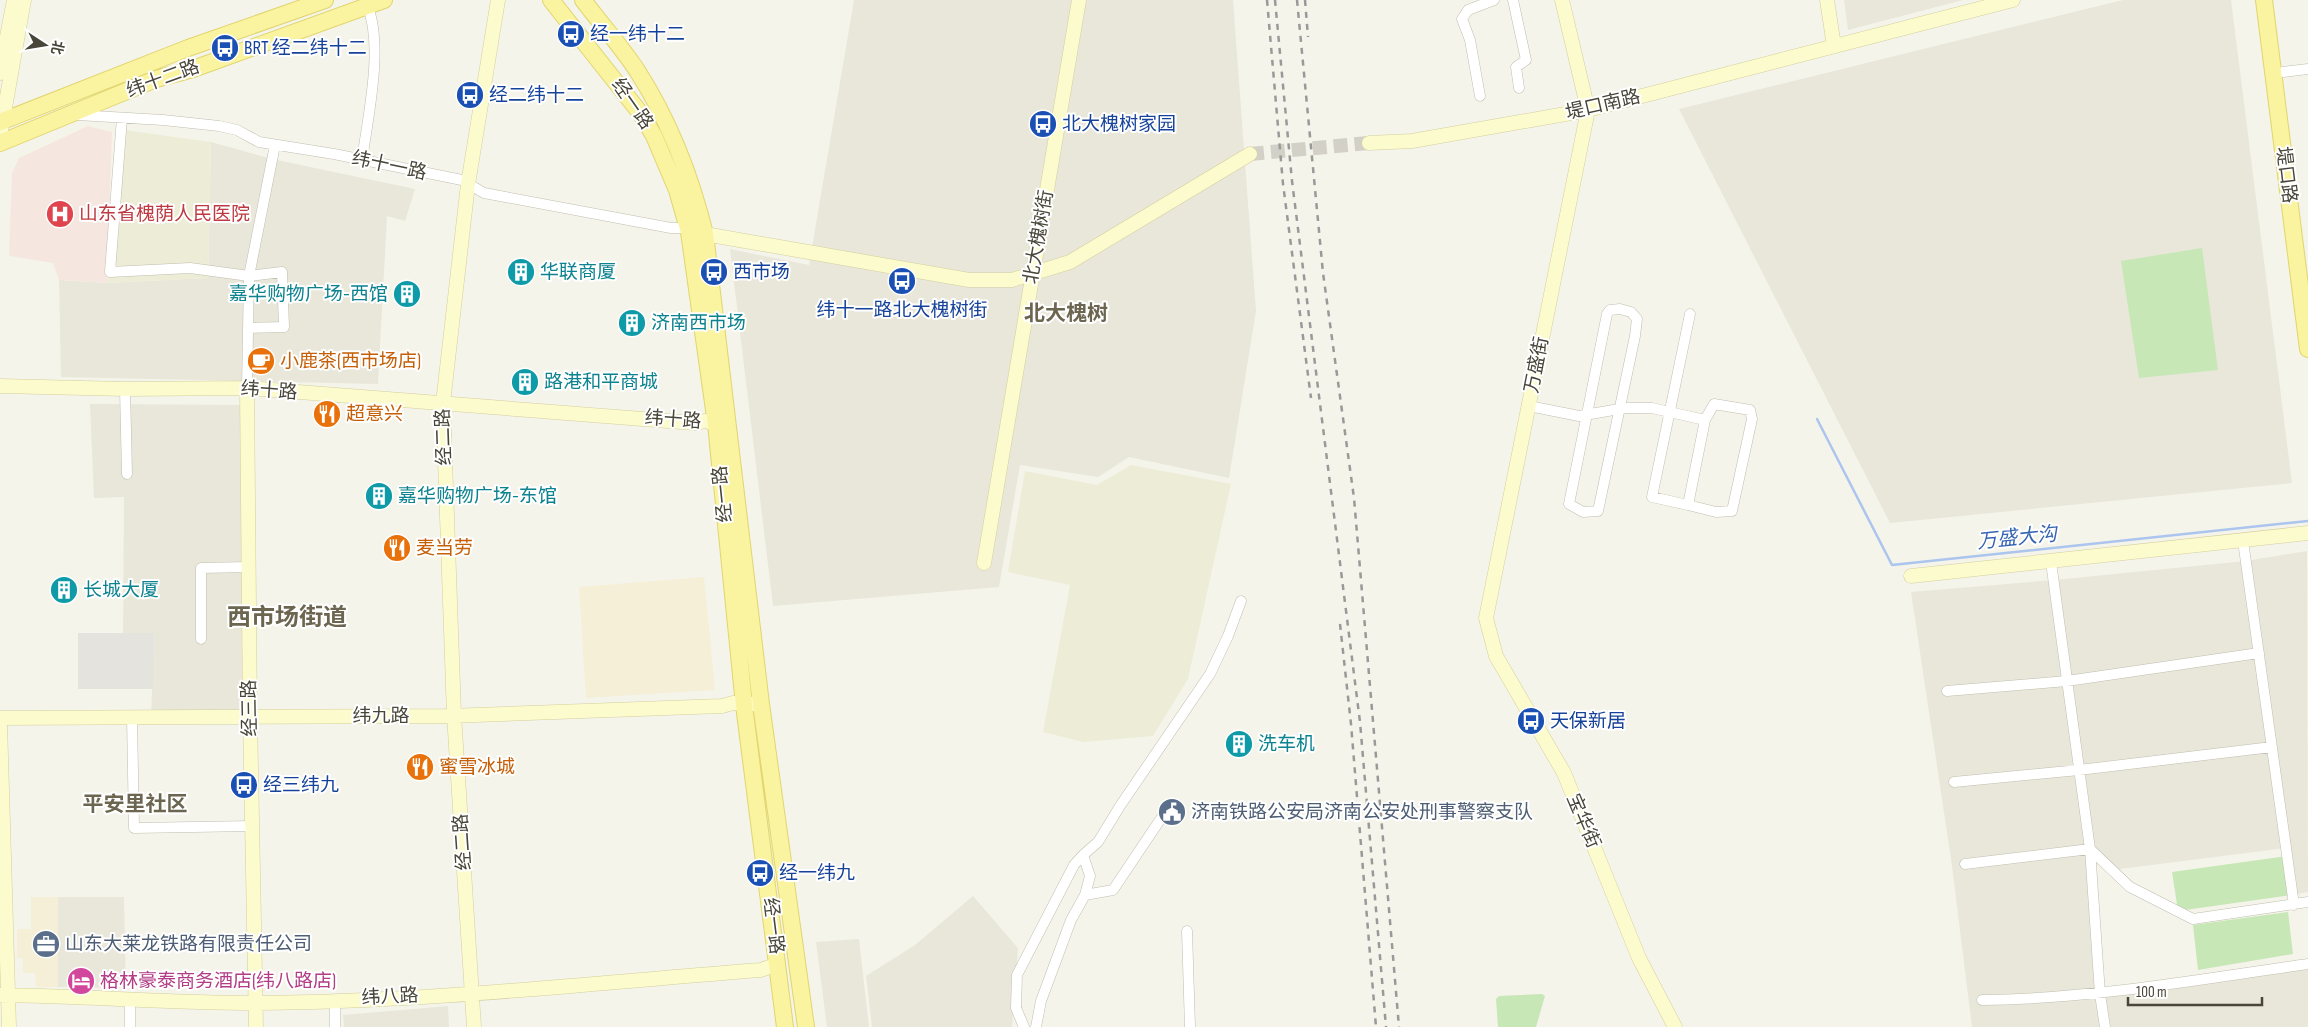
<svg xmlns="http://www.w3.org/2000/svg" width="2308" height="1027" viewBox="0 0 2308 1027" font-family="'Sofia Sans Condensed','Noto Sans SC',sans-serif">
  <rect width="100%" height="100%" fill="#f5f4eb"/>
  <path fill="#e9e7da" d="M854,0H1233L1256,311L1229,478L1129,457L1098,477L1020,465L999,587L773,606L730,249L809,265Z
    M1844,0H1963L1848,30Z
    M2123,0H2231L2292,483L1890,523L1679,109Z
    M211,142L272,159L415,189L405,221L387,216L378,384L61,377L59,280L107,283L208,278Z
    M90,404L243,405L247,714L151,718L154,633H123L124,497L94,498Z
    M2307,551L2308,892L2292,895L2286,848L2112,870L2090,850L2100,994L2308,965V1027H1972L1952,866L1911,592L2054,580L2246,561Z
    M973,896L1018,948L1012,1027H872L866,976L915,945Z
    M58,897H124L126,988L58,987Z
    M859,939L869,1027H827L816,942Z
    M448,1006L449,1027H344L343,1015Z"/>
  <path fill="#f5efd8" d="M704,577L715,690L586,698L579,587Z
    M31,897H58V987H36L35,973H23V958H17V929H31Z"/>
  <path fill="#e5e3dd" d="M78,633H154L153,689H78Z"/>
  <path fill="#edecd6" d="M124,130L211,142L208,278L107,283Z
    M1131,465L1231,484L1188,679L1153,736L1083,742L1043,732L1070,585L1008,572L1025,471L1097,485Z"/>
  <path fill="#f5e7e0" d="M88,126L112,132L107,283L59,280L53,263L9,256L12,173L19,158Z"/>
  <path fill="#c7e7b6" d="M2202,248L2218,370L2139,378L2121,261Z
    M2287,856L2292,895L2178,911L2172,872Z
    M2288,912L2293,954L2198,970L2193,925Z
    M1542,994L1545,996L1536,1027H1498L1496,999L1499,996Z"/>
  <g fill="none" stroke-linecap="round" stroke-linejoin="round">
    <path stroke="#abc5ee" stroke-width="2.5" d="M1817,419L1892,565L2308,521"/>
    <path stroke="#d3d1c7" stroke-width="14" stroke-dasharray="14 7" stroke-linecap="butt" d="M1250,154L1369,143"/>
    <defs>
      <path id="street" d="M1513,0L1526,60L1516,67L1519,88
        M2283,72L2308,69
        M1480,96L1470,40L1462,19L1468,10L1494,0
        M77,115L163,120L219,126L237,130L259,142L334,154L462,180L484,193L671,228H684L692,232
        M122,118L110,272L190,268L249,276L282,272L284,327L248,328
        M362,160C368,116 384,45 367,5
        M1620,309L1631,312L1637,319L1635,336L1598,511L1583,512L1569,504L1607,314L1610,310Z
        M247,388L249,276L275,145
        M125,389L127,474
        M1529,406L1579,416L1625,408H1652L1705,420
        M1688,505L1716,512L1732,511L1752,419L1750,410L1714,404L1705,420L1688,505L1652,497L1690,314
        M2243,541L2294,905
        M2051,562L2090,849L2130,887L2193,919L2308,902
        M201,639V568L249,567
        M1947,691L2067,681L2259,653
        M132,717L134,828L252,826
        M1954,782L2079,770L2272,747
        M1965,864L2090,849L2100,994L2105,1027
        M1085,895L1113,890L1170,805
        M1187,931L1190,1027
        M130,999V1027
        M335,1000V1027
        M1982,1000C2092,999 2200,979 2308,964
        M1024,1027L1016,1008L1017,975L1074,865L1083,855
        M1036,1027L1041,1001L1071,920L1085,895L1090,876L1083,855L1098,842L1120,806L1210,674L1228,636L1241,601"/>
      <path id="secondary" d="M1562,0L1588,110L1486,618L1496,656L1564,773L1639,958L1675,1027
        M1827,0L1834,46
        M0,73L14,0
        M0,136L24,0
        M1369,143L1412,141L1588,110L2013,0
        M705,234L969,280H1012L1070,262L1250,154
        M0,386L125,389L247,388L694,423L706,421L716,424
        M247,388L250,716L256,1027
        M984,563L1079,0
        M1911,576L2308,533
        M0,718L448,716L722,706L733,703L754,704
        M0,723L9,1027
        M0,995C85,996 171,1003 256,1003C425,1002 593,983 761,970L769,967L778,968
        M474,1027L454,715L443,403L468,184L498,0"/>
      <path id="primary" d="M551,0L641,114L654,136L677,190L689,232L716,424L744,705L785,1027
        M583,0C601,24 622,47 638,72C670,122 691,177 705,234L761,704L806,1027
        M2264,0L2308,349
        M0,122L188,48L325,0
        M0,143L156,79L193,69L384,0"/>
    </defs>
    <use href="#street" stroke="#c0beae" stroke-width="11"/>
    <use href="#secondary" stroke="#d3cf9d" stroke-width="15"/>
    <use href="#primary" stroke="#e0d56f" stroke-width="18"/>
    <use href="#street" stroke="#fff" stroke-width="10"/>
    <use href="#secondary" stroke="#fcfbce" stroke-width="14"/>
    <use href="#primary" stroke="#faf39f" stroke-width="16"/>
    <path stroke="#999" stroke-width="2.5" stroke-dasharray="6 6" stroke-linecap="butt" d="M1267,0L1283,184L1311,398
      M1275,0L1292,181L1360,722L1386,1027
      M1297,0L1323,273L1354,498L1399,1027
      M1305,0L1308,37
      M1340,624L1351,724L1376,1027"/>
  </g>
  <defs>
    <symbol id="bus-disc" viewBox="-11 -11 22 22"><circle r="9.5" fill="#1a4fb4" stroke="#fff"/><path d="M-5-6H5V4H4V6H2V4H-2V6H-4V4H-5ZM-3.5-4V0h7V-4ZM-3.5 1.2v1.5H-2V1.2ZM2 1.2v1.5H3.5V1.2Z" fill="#fff"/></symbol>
    <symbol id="hospital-disc" viewBox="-11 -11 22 22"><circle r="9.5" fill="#e0444e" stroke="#fff"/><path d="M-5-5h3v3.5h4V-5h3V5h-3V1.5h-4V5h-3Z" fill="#fff"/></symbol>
    <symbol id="building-disc" viewBox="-11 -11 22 22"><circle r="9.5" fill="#0f9aa8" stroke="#fff"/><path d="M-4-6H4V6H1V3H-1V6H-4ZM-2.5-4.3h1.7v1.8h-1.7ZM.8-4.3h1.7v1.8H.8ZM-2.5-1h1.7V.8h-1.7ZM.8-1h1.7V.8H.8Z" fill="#fff"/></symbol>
    <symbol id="cafe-disc" viewBox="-11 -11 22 22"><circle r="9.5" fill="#e8710a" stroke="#fff"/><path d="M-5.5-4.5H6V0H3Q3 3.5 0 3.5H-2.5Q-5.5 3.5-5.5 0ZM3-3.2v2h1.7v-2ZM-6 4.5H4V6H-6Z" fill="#fff"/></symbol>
    <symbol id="restaurant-disc" viewBox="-11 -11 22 22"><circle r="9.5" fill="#e8710a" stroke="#fff"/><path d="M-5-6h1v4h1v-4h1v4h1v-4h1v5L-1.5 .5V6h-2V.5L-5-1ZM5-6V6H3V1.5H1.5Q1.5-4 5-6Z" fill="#fff"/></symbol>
    <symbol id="civic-disc" viewBox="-11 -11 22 22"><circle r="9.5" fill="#5c6f8a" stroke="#fff"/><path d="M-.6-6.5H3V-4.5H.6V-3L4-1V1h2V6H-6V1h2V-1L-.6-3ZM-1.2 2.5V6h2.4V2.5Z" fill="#fff"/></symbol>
    <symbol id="office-disc" viewBox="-11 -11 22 22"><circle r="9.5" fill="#5c6f8a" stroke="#fff"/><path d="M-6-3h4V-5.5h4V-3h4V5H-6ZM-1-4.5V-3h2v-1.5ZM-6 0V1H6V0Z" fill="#fff"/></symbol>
    <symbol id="hotel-disc" viewBox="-11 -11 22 22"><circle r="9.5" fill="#d1479c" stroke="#fff"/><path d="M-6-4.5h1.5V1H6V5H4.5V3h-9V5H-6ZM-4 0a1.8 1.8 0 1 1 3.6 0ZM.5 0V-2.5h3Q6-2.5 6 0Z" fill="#fff"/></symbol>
  </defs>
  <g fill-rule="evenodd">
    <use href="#bus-disc" x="555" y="18" width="32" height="32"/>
    <use href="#bus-disc" x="209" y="32" width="32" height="32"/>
    <use href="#bus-disc" x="454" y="79" width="32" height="32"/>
    <use href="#bus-disc" x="1027" y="108" width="32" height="32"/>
    <use href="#hospital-disc" x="44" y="198" width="32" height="32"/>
    <use href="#building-disc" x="505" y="256" width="32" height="32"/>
    <use href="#bus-disc" x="698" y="256" width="32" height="32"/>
    <use href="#bus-disc" x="886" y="265" width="32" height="32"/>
    <use href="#building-disc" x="391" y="278" width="32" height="32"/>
    <use href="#building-disc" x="616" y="307" width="32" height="32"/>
    <use href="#cafe-disc" x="245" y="345" width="32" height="32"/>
    <use href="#building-disc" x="509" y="366" width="32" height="32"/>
    <use href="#restaurant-disc" x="311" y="398" width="32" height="32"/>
    <use href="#building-disc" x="363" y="480" width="32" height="32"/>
    <use href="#restaurant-disc" x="381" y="532" width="32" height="32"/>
    <use href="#building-disc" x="48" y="574" width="32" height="32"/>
    <use href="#bus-disc" x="1515" y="705" width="32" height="32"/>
    <use href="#building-disc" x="1223" y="728" width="32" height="32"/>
    <use href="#restaurant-disc" x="404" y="751" width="32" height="32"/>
    <use href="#bus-disc" x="228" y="769" width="32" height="32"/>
    <use href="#civic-disc" x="1156" y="796" width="32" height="32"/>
    <use href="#bus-disc" x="744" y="857" width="32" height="32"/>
    <use href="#office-disc" x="30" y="928" width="32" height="32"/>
    <use href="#hotel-disc" x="65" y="965" width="32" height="32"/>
  </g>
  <g text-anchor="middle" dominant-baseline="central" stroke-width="4" stroke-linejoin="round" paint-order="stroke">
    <g font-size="19" fill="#164399" stroke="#fff" text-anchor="start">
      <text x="590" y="34">经一纬十二</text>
      <text x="244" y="48">BRT 经二纬十二</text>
      <text x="489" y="95">经二纬十二</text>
      <text x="1062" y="124">北大槐树家园</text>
      <text x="733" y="272">西市场</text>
      <text x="902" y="310" text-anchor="middle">纬十一路北大槐树街</text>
      <text x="1550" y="721">天保新居</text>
      <text x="263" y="785">经三纬九</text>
      <text x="779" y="873">经一纬九</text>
    </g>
    <g font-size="19" fill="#494639" stroke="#fff">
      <text transform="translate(163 79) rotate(-20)">纬十二路</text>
      <text transform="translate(632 104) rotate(55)">经一路</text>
      <text transform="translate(1603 105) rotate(-13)">堤口南路</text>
      <text transform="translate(389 166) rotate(12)">纬十一路</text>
      <text transform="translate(2286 175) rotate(83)">堤口路</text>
      <text transform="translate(1039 237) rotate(-80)">北大槐树街</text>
      <text transform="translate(1537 365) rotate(-79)">万盛街</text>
      <text transform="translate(269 391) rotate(4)">纬十路</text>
      <text transform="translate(673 420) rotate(4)">纬十路</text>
      <text transform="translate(444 437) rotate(-92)">经二路</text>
      <text transform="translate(723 494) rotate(-96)">经一路</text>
      <text transform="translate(250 708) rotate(-91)">经三路</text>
      <text x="381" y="716">纬九路</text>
      <text transform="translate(1583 821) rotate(67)">宝华街</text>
      <text transform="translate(463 842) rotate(-94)">经二路</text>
      <text transform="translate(773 926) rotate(83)">经一路</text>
      <text transform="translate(390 997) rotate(-3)">纬八路</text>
    </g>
    <g font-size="19" fill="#be3a42" stroke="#fff" text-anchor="start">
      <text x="79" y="214">山东省槐荫人民医院</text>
    </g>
    <g font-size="19" fill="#0d838f" stroke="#fff" text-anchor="start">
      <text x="540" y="272">华联商厦</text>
      <text x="388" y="294" text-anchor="end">嘉华购物广场-西馆</text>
      <text x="651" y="323">济南西市场</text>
      <text x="544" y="382">路港和平商城</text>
      <text x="398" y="496">嘉华购物广场-东馆</text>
      <text x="83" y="590">长城大厦</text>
      <text x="1258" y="744">洗车机</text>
    </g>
    <g font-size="19" fill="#c56008" stroke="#fff" text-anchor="start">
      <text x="280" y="361">小鹿茶(西市场店)</text>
      <text x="346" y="414">超意兴</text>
      <text x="416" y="548">麦当劳</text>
      <text x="439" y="767">蜜雪冰城</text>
    </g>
    <g font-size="19" fill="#4e5e75" stroke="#fff" text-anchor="start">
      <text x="1191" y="812">济南铁路公安局济南公安处刑事警察支队</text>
      <text x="65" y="944">山东大莱龙铁路有限责任公司</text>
    </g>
    <g font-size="19" fill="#b23c85" stroke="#fff" text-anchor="start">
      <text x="100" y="981">格林豪泰商务酒店(纬八路店)</text>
    </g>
    <g font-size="20" font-style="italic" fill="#3664b2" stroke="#fff">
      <text transform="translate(2017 538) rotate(-6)">万盛大沟</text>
    </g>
    <g font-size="21" font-weight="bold" fill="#6c6651" stroke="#fff">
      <text x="1066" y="313">北大槐树</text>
      <text x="135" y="804">平安里社区</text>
    </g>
    <g font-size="24" font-weight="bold" fill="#6c6651" stroke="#fff">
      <text x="287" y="617">西市场街道</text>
    </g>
  </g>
  <g transform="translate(45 45) rotate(102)" stroke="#ffffff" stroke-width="4" paint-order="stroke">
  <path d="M0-4L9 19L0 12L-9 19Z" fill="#494639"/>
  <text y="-8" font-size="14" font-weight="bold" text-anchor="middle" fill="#494639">北</text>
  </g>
  <path d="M2128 997v8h134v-8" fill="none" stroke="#494639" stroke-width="2.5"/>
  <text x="2136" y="997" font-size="15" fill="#494639" stroke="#ffffff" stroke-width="4" paint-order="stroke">100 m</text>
</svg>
